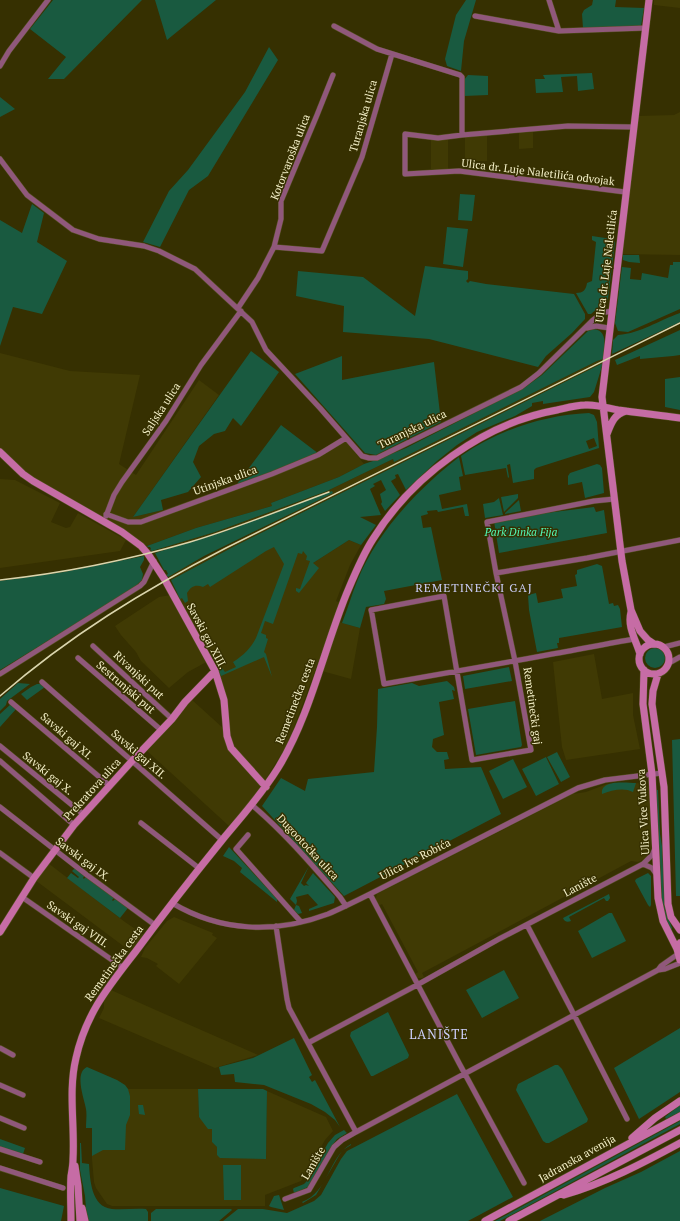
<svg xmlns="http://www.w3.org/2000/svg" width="680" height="1221" viewBox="0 0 680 1221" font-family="'PT Serif',serif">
  <rect width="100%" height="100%" fill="#363001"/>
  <path fill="#403a04" d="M654,0H680V8L654,5Z
    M680,112V255L621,254L638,116L674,115Z
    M533,132V148L519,149V133Z
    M487,135V161H465V137Z
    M431,140H448V169H431Z
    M0,353L70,371L140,375L119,464L136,475L199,380L219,395L133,517L163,510L275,471L319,454L343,438L364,464L339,477L271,503L272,506L196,528L147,546L124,530L82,512L35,486L22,478L0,458Z
    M603,359V363L235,546L171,580L169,576L179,570L332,493V492L192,542L155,553L152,551L215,532L327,491L393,459L394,462L597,361Z
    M0,479L15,480L60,503L51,522L66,528L70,527L78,513L126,540L120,551L0,568Z
    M293,536L313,563L349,540L361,545L350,565L336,601L340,603L305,698L288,743L256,795L229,826L146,750L191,699L223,728L227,702L225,691L210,660L188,672L169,688L141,661L136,652L121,635L115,626L159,597L177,594Z
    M339,622L360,628L351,679L322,671Z
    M594,654L602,699L633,693V715L640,749L566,760L562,747L553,662Z
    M642,783L646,785L650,789L652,843L650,852L644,859L638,862L631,861L592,882L422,973L424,977L422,978H418L416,976L415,974L418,972L382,904L378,906L375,901L377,894L573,794L586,792L607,784Z
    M48,863L125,922L144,935L130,951L35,880Z
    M174,917L213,933L212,935L217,938L179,984L156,966L158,964L147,958L141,957L145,948L167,921Z
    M111,990L158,1011L258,1055L215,1068L99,1018L104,1008V1001Z
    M92,1089H198L199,1117L212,1129V1142L217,1147V1155L266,1159L267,1091L326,1117L333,1131L325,1140L301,1181L265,1195V1206H112L107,1204L96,1188L94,1182L92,1159Z"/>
  <path fill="#195a40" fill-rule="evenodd" d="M53,0H142L64,79H48L66,57L30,29Z
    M155,0H216L167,40Z
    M466,0H476L464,41L461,71L447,66L445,59L456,15Z
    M593,0H616L615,7L644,8L641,26L583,28L582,14L584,10L592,5Z
    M269,47L278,60L208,176L189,190L160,247L143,242L169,191L188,170L245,92Z
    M592,73L594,89L578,91L577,76L561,77L563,92L536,93L535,79H545L543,75Z
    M468,75L488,76V95L464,96V80Z
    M0,97L15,109L0,117Z
    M460,194L475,195L472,221L458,220Z
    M32,204L44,213L37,242L67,261L42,314L13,307L0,346V220L22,233Z
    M447,227L468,229L463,267L443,264Z
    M592,236L612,239L615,242L608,299L591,314H588L576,293C583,293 586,290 587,283L592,281L596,242L592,240Z
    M623,255H639L640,263L629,262L623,260Z
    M673,262H680V309L628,332L618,331L615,323L622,267L631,268L630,279L641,280L642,273L668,278L670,265H673Z
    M425,266L468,271V279L466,281L468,283L470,281L486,284L574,294L585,314V319L572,333L546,356L538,367L429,339L343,332L344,306L296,296L298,271L363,277L415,316Z
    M680,313V322L612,354L613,340L618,335C642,333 657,321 680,313Z
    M594,329C609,331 604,349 603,359L597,361L394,462L393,459L327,491L215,532L152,551L150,550L151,549L150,547H148L147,546L196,528L272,506L271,503L339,477L364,464L379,459L406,448L524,388L542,375L588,331Z
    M680,330V355L673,356L640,359V356L617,365L615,360Z
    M251,351L279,372L241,426L233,418L225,431L214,434L199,446L193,462L201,477L188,492L161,500L163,510L133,517Z
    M342,356V380L434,362L441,422L376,455L365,453L295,374Z
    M603,363L594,392L590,397L543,404V401L532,403V406L515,416L477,432L457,445L437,461L406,490L398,474L395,475L396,478L391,481L400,495L385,511L381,504L382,502L380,494L386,490L381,480L373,484L375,486L370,489L381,515L360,517L376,525L361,545L349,540L313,563L319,568L299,593L296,591V588L300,589L310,561L306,560L307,556L303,551L302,554L298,553L273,624L265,621L261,633L266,635V638L268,639L264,652L266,654L272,677L264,657L221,676L219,671L222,668L225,672L236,667L233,662C244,655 250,649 256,638L284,564L274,547L266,551L210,587L208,584L203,587C196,584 191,586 187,593L188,601L185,603L182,598L180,599L171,580L235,546Z
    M680,377V410L665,407V379Z
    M589,413L594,415L597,422L599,448L536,468L534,470V479L513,483L510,464L507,465L509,477L508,478L506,468L465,475L461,456C498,430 544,415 589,413ZM594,438L597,446L589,449L586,441Z
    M281,425L319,454L275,471L237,484Z
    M459,457L463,476L459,477L461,490L439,495L442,509L467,504L469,516H465L463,507L438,512L437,510L427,511L428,514L421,516L423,528L431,527L442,580L384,591L386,599L384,604L366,607L360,628L342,623C348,608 352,593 358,579C378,531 418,489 459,457Z
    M597,464L600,465L602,468L604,493L585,498L582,482L568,485V476L570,473Z
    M332,491L333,493L204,556L168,577L166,575L168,574L166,570H164L155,553L226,531Z
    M518,494V498L504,512L501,497Z
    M499,498L503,515L485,518L483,504L494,502Z
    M519,500L521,511L505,514V513Z
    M594,507L596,512L604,510L607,533L499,553L494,521L522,516Z
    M144,556V560L140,567L143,574L142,580L131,590L0,670V581L64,572Z
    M597,564L602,566L609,604L613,603L614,606L618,605L620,609L622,627L559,638V643H557L558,648L537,652L529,610L528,595L536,593L538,603L563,598L561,589L577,586L575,575L577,574V570Z
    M645 658a10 10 0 1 1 20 0a10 10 0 1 1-20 0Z
    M509,667L512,681L465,689L463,676Z
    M447,681L454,687L455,691L452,690L454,699L439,702L444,735L433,739L432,747L437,752H447L449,759L444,760L445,769L481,767L501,814L344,896L262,806L281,778L305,791L308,779L374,772L377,727L378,689L412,683L419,686Z
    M18,683L30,684L7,701L6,705L0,711V699Z
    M37,684H41L45,687L27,700L21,694L31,687Z
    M515,701L522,745L521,747L476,755L468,709Z
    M11,704L17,708L0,727V714Z
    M680,739V896H676L672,740Z
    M557,752L570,777L561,782L547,757Z
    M546,757L559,784L536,796L522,769Z
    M513,759L527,787L503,799L489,771Z
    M636,783L633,792C624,787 612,790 602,794C600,779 627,783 636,783Z
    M656,790H658L660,834L662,846L665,909L672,928L671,930L665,917L662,901Z
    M229,847L277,899V902L240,872L242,868L234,861L223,856Z
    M309,866L301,883L304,886L306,885L309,886L306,883L313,873L335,897L334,903L309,911V909L318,905L308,894L296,897L297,901L296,905L299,906L302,913L298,914L294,910L296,905L290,899Z
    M75,868L85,875L83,878L84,879L86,876L114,898L112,900L113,901L115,899L128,908L120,918L67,878L71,873L78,878L79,877L72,871Z
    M648,873L651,876V905L650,907L648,905L635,881L636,879Z
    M609,894L610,898L608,901H606L604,898L569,917L571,921C567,923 564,921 563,918Z
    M609,913H612L626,941L592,958L578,931Z
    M504,970L519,998L482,1018L466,990Z
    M388,1012L409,1055L408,1058L373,1076H371L350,1036L351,1032Z
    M680,1028V1092L639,1119L614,1068Z
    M294,1038L312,1075L309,1077L312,1082L315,1080L340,1127L335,1120L325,1112L311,1104L264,1085L235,1082L234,1074L221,1075L219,1067L253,1058Z
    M555,1065H558L562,1069L588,1119L587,1122L549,1143H546L543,1141L516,1090L518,1084Z
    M87,1067L117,1080L125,1085L128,1089L130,1096V1115L126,1125L125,1150H103L92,1156V1128H86C86,1121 87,1115 86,1109C84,1098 74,1073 87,1067Z
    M198,1089H263L267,1091L266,1159L220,1158L217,1155V1147L212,1142V1129H208L199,1117Z
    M457,1094L513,1197L468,1221H223L238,1209H263L287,1213L314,1201L321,1195L341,1159L347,1151Z
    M138,1105H143L145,1115L139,1114Z
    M680,1105V1112L666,1119L665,1117Z
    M680,1121V1124L500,1221H495Z
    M344,1130L347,1133L337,1139L331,1147L308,1187L294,1193L293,1189L294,1188L304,1184L306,1182L328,1143L335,1135Z
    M0,1139L25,1148L23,1154L0,1147Z
    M80,1143H81L82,1163L89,1164C90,1179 91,1207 112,1209C123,1210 135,1208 146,1209L148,1212V1221H87L85,1196L80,1170Z
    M351,1144V1145L343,1150L340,1154L316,1195L303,1203L302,1202C329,1192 328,1157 351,1144Z
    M680,1151V1221H540L605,1188L641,1172Z
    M223,1165H241V1200H224Z
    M0,1188L64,1206L61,1221H0Z
    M279,1195L284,1210L271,1207L269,1206L274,1196Z
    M156,1209H231L232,1210L219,1221H151V1213Z"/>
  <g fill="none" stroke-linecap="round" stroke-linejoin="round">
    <defs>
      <path id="street" d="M549,0L559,31
        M475,16L559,31L646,28
        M334,26L377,49L460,75L462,77V135L438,138L405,134V174L459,171L625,192
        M0,66L9,51L48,0
        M462,135L568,126L633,127
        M0,159L27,195L73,230L99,239L144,246L159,251L195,269L252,322L266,350L320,408L362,456L369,458H377L521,387L539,373L593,320L602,313L611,311
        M274,247L281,219V201L317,115L333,75
        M238,308L258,278L274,247L322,251L362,157L392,54
        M587,328L596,326L609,328
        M614,499L594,501L487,522L496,573L515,661L531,750L472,760L444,596L371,610L372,614L384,684C439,674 493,665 547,655C576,650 605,644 634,639
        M106,514L128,522H141L272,474L318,455L346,438
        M106,516L114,495L122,482L166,421L201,365L241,311
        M496,573L587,558L680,540
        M93,646L172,719
        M664,647L680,643
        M78,658L161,730
        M669,663L680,657
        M0,674L140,586L144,582L154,561
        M42,682L222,840
        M11,702L110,786
        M0,746L83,814
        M0,761L74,825
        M252,805C285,833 312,865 340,897L346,906
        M0,807L87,875L155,925
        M141,823L200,869
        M248,835L236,849L301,922
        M655,849L651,856L643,864L499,939L417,985L308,1043L356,1132L658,970L665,969L680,963
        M0,853L34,878
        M643,864L652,868L657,875
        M370,894L459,1063L524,1183
        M22,897L122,967
        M172,903C221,932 275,934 328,914C342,908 356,901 370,894L578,788L605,780L662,773
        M527,925L570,1007L627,1119
        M276,926L287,999L289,1008L308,1043
        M658,970L661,966L678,954
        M0,1048L13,1055
        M0,1085L23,1095
        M0,1118L24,1128
        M0,1149L40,1162
        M0,1168L63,1188
        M285,1199L309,1190L334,1147L342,1140L356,1132"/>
      <path id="secondary" d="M649,0L602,397L622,561L631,610L640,631L648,640L654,644
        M607,434C611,424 614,414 626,411
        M0,452L23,474L33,481L122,532L141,546L148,554L165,580L215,671L224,700L227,736L231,748L266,787
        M631,612C627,627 636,640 640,654
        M639 659a15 15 0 1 1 30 0a15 15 0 1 1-30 0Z
        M644,670L643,704L652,774L658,898L663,921L677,949
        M658,674L653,691L652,704L664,787L668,904L671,917L680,930
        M0,932L34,878L74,825L132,761L172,719L185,702L215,671
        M680,943L677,949L680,960
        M632,1138L655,1118L680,1101
        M75,1166L78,1186L80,1221
        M564,1195C605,1183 643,1163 680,1143
        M82,1208L85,1221
        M71,1221C71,1206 70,1191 71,1176C72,1170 73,1165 73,1159C75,1125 68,1091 76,1058C86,1013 109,986 136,951C164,913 193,876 223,839C242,816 262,794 278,768C310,716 323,652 346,595C354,576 362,556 373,539C412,476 484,423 557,410C566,408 576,405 585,405C596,404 608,408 618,410C639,413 659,415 680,418
        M485,1221L680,1116
        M509,1221L680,1130"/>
    </defs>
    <use href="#street" stroke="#544f21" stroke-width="6"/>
    <use href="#secondary" stroke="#544f21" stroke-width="8"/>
    <use href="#street" stroke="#90587b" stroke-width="5"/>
    <use href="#secondary" stroke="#c66ca5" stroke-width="7"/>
    <path stroke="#dad5ad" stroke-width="1.5" d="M0,580C64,573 128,560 190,542C237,528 283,509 329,492
      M0,696C69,636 144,590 226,548L680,323"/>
  </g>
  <g text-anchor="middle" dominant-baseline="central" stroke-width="3" stroke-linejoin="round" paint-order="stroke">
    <g font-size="11" fill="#f3efc7" stroke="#363001">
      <text transform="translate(363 116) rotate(-74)">Turanjska ulica</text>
      <text transform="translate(290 157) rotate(-69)">Kotorvaroška ulica</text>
      <text transform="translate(538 172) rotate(7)">Ulica dr. Luje Naletilića odvojak</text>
      <text transform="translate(606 266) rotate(-83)">Ulica dr. Luje Naletilića</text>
      <text transform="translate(161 409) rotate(-57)">Saljska ulica</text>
      <text transform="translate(412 429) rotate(-26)">Turanjska ulica</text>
      <text transform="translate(225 480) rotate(-20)">Utinjska ulica</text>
      <text transform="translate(207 636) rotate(62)">Savski gaj XIII.</text>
      <text transform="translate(139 675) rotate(43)">Rivanjski put</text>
      <text transform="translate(126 687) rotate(41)">Sestrunjski put</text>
      <text transform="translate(295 701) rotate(-69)">Remetinečka cesta</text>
      <text transform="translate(533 706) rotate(82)">Remetinečki gaj</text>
      <text transform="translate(67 736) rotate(41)">Savski gaj XI.</text>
      <text transform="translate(139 754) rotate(41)">Savski gaj XII.</text>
      <text transform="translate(48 773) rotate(39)">Savski gaj X.</text>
      <text transform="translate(92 789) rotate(-48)">Prekratova ulica</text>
      <text transform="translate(643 812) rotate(-93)">Ulica Vice Vukova</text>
      <text transform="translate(308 847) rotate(47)">Dugootočka ulica</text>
      <text transform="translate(83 859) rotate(37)">Savski gaj IX.</text>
      <text transform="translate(415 859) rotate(-27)">Ulica Ive Robića</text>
      <text transform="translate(580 885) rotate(-28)">Lanište</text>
      <text transform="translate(78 924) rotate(35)">Savski gaj VIII.</text>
      <text transform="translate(114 963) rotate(-54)">Remetinečka cesta</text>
      <text transform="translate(577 1158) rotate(-29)">Jadranska avenija</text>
      <text transform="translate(313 1163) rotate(-60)">Lanište</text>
    </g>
    <g font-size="11" font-style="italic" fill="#52fab8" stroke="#363001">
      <text x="521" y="532">Park Dinka Fija</text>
    </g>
    <g font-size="12" letter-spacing="1" fill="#cccef9" stroke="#363001">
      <text x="474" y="587">REMETINEČKI GAJ</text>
    </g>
    <g font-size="13" letter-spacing="1" fill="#cccef9" stroke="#363001">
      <text x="439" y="1034">LANIŠTE</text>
    </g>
  </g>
</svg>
